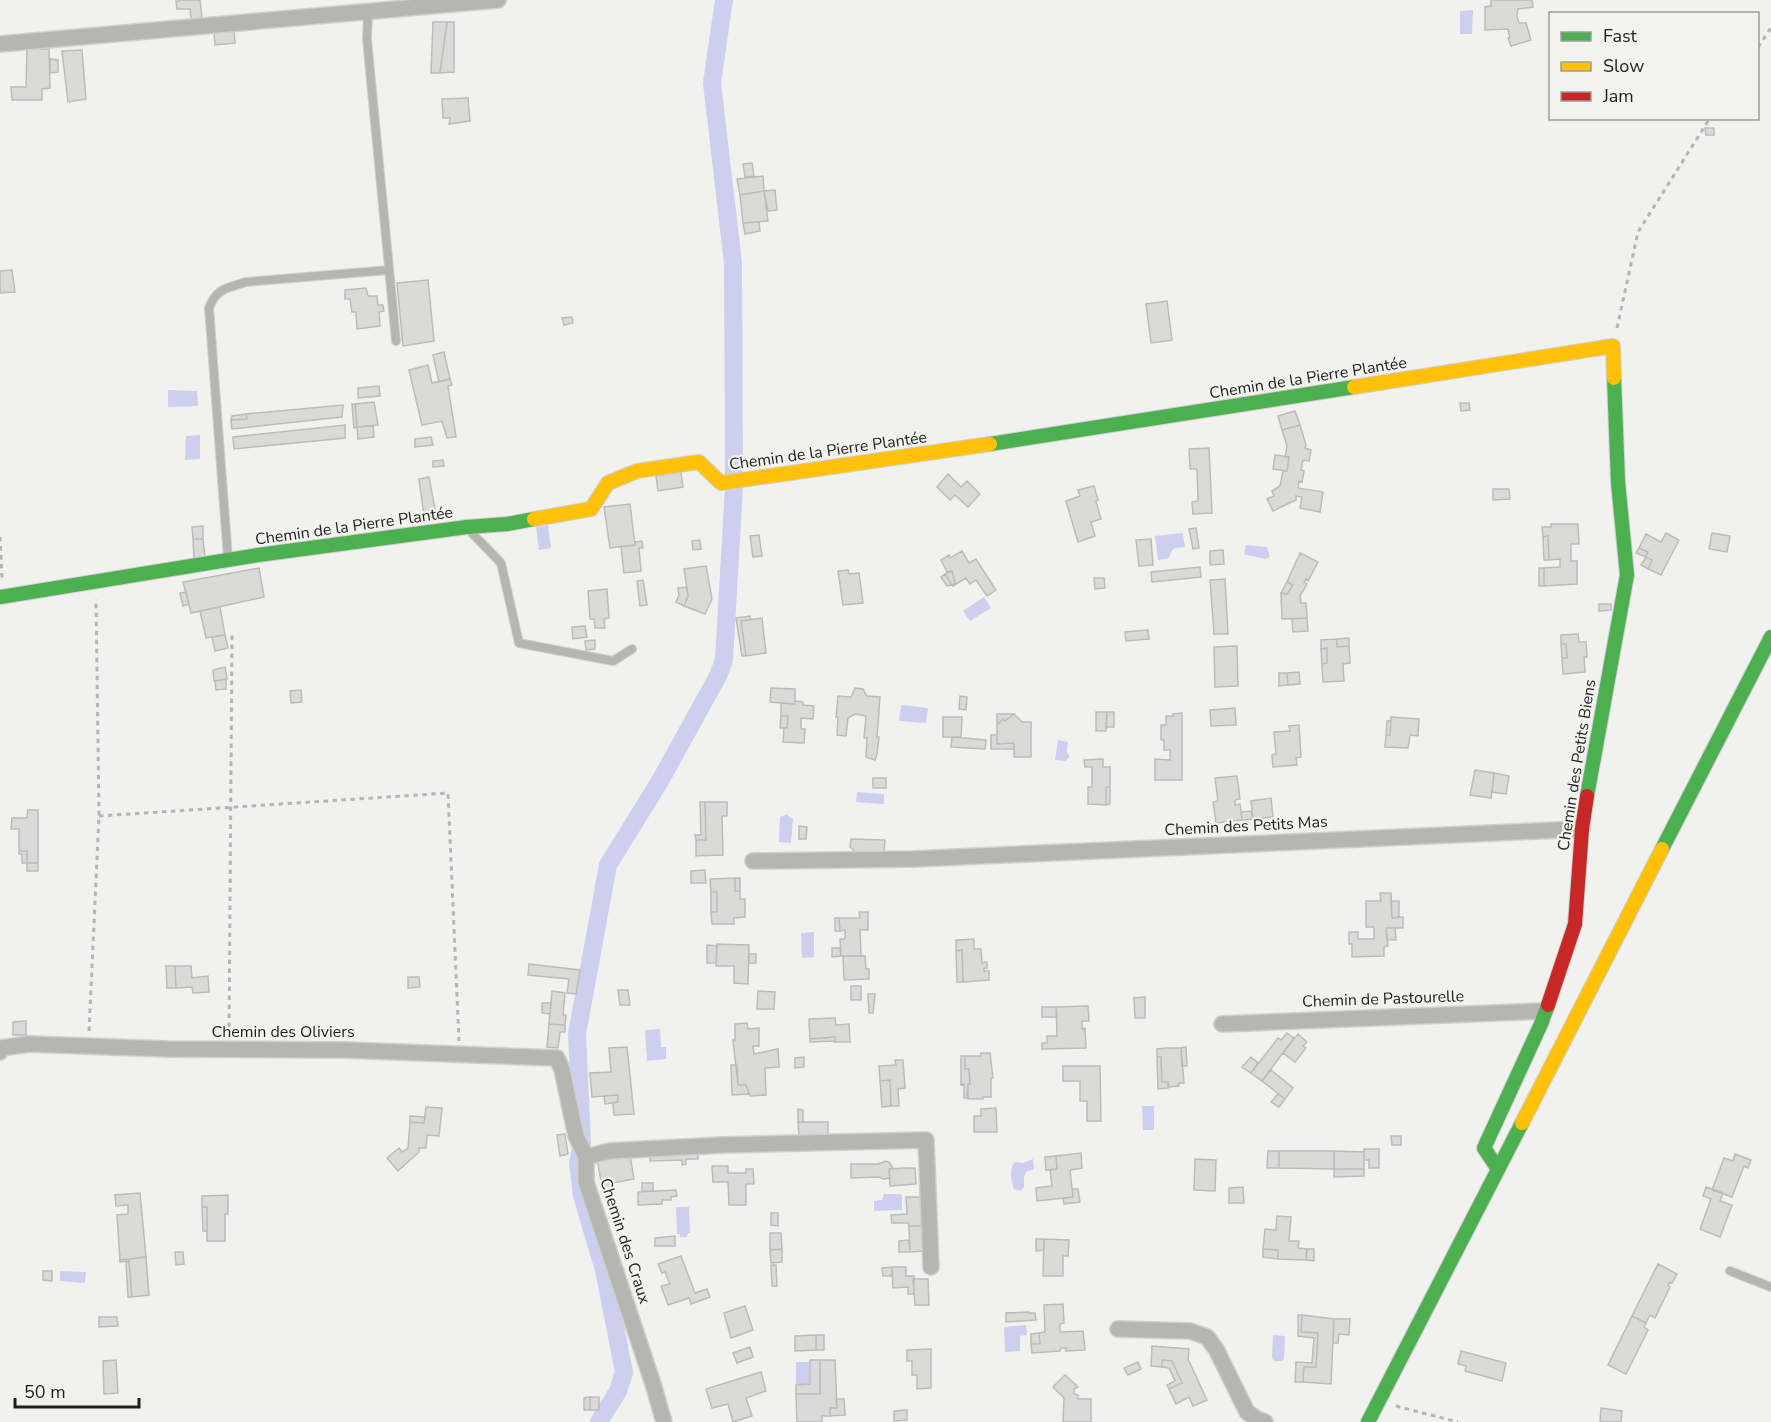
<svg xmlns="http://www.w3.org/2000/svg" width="1771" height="1422" viewBox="0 0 1771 1422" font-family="'Nunito Sans',sans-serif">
  <rect width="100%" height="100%" fill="#f1f2f0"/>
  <path fill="#cccfed" d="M1473,10L1472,34H1460V11Z
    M168,390L197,391L198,406L168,407Z
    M200,435V459L185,460L186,436Z
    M548,525L551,548L539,550L536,527Z
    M1182,533L1183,534L1185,547C1174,548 1172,547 1169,558L1158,560L1155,536Z
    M1246,545L1267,547L1270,557L1265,559L1244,554Z
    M984,597L991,608L970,621L963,611Z
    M901,705L928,708L926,723L899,721Z
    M1058,740L1068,742L1067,752L1070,757L1065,761L1055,760Z
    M857,792L884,794V804L856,802Z
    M787,814L790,818H793L791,843L779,842L780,817Z
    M814,932V957L802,958L801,933Z
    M660,1029L661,1047H666V1059L647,1061L645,1030Z
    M1142,1106H1154V1130H1143Z
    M1033,1159L1034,1169L1026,1172L1024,1177V1187L1021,1191L1014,1189C1011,1183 1009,1167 1015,1162L1023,1163Z
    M884,1194H902V1210L874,1211V1201L882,1200Z
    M676,1207H689L690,1233H688L687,1237H680V1234H677Z
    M60,1271L86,1272L85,1283L60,1281Z
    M1026,1325L1027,1335L1020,1336V1351L1005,1352L1004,1327Z
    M1273,1335L1285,1336L1284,1359L1282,1361H1274L1272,1358Z
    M796,1362H809V1384H796Z"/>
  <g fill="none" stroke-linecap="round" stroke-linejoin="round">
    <path stroke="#cccfed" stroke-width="18" d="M724,0L712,83L733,263L734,478
      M599,1422L618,1391L624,1372L604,1270L582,1196L578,1163L582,1143L577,1034L608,865L660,781L718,676L724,660L734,487"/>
  </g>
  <path fill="#dadbd9" stroke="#bbbcba" stroke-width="1.5" d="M179,0H200L202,18L191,19L190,9H177L176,1H179Z
    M1491,0H1532L1533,7L1518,9L1517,16L1519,23H1526L1531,40L1511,46L1508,38H1510L1508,29L1485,30V7L1491,6Z
    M433,22H447L440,73H431Z
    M447,22H454V72L440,73Z
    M234,30L235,43L215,45L214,32Z
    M27,49H49L50,88L42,89V100H12L11,87H26Z
    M82,50L86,99L68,102L62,51Z
    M50,59L58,60V72L50,73Z
    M468,98L470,121L449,124L450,118H443L442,99Z
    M1705,128H1714V135H1706Z
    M752,163L754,176L745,177L743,164Z
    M763,176L764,191L740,195L737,179Z
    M775,190L777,210L768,211L764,191Z
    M764,191L768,221L743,223L740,195Z
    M759,222L760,231L745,234L743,223Z
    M12,270L15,292L0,293V271Z
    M428,280L434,341L403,346L397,283Z
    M366,288L368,296H377L378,305H383L384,311L379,312L380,326L357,329L356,312H352L350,299H345V290Z
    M1167,301L1172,340L1151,343L1146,304Z
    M572,317L573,323L564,325L562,318Z
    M444,352L450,379L439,382L433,355Z
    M428,365L432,383L450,379L452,385L448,386L456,437L447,438L442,421L422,425L409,370Z
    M379,386L380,396L358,398V388Z
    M374,402L378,425L357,427L355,404Z
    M1460,403H1469L1470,410L1461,411Z
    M352,404H355L357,427L354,428Z
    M343,405L342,417L232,429L231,420L247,419L246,414Z
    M1295,411L1300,425L1282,430L1278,416Z
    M246,414L247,419L231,420L232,416Z
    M345,425V438L234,449L233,437Z
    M1300,425L1306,445L1305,448L1311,450L1309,461L1303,460L1301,470L1304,471L1302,482L1299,481L1298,488L1323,492L1320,512L1300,508L1302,497L1296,496V500L1273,511L1267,499L1274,496L1272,491L1280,486L1283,471H1287L1289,457H1285L1287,446L1282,430Z
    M373,426L374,437L358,439L357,427Z
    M431,437L433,445L415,447V439Z
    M1209,448L1212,513L1193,514L1192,502L1198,501L1197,469H1190L1189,449Z
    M1275,455L1289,457L1287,471L1273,469Z
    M443,460L444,466L433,467V461Z
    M681,472L683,487L658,491L656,476Z
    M948,474L961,487L967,481L980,494L968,507L955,495L950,500L937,487Z
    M429,477L437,520L425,522L419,479Z
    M1094,486L1098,500L1096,501L1101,519L1091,522L1095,536L1078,542L1066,501L1080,496L1078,490Z
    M1493,489H1509L1510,499L1493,500Z
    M630,504L635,545L610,548L604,507Z
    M1551,524H1578L1579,544H1571V561H1577V584L1544,586V568L1560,567V559L1549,560L1548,536L1543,537L1542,527H1551Z
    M203,526V539H193L192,527Z
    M1196,528L1199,548L1193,549L1189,529Z
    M1666,533L1679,540L1661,575L1648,569L1652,560L1646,557L1648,552L1639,548L1646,534L1661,542Z
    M1712,533L1730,536L1727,552L1709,549Z
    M759,535L762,556L753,557L750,536Z
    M1548,536L1549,560H1544L1543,537Z
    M193,539H203L205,557L194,558Z
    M1151,539L1153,565L1139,566L1136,540Z
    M700,540L701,549L693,550L692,541Z
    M642,541L643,548H639L641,571L624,573L621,547L635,545V542Z
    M1639,548L1648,552L1646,557L1636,553Z
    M1223,550L1224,564L1210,565V551Z
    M962,551L969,563L976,559L996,590L987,596L976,580L970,584L966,578L953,586L952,585L955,583L952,571L947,572L941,560L949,555L950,558Z
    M1300,553L1318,562L1308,581L1306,579L1304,582L1307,584L1300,596L1301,603H1306L1307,618L1282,619L1281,593L1287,594L1293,585L1287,582Z
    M1646,557L1652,560L1648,569L1641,565Z
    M706,566L712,599L705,614L684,606L688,596L684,569Z
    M1200,567L1201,577L1152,582L1151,572Z
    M259,568L264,597L191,613L183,582Z
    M1539,568H1544V586H1539Z
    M848,570L849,574L859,573L863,603L843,605L838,571Z
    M952,571L955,583L952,585L945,574Z
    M945,574L952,585L947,586L941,577Z
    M1094,578H1104L1105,588L1095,589Z
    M1225,579L1228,634H1214L1210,580Z
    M643,580L647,605L640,606L637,581Z
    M1287,582L1293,585L1287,594L1281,593Z
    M687,587L688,596L684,606L676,602L679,595L678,588Z
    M607,589L609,618L604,619L605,628H595L594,619H590L588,591Z
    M186,592L189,604L183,606L180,593Z
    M1599,604H1611V610L1599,611Z
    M220,607L225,635L206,638L200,611Z
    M750,616V620L741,621L746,656H742L736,618Z
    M762,618L766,653L746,656L741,621Z
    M1307,618L1308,631L1293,632L1292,619Z
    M585,626L587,637L573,639L572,627Z
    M1148,630L1149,639L1126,641L1125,632Z
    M1578,634L1579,642H1586L1587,657H1584L1585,672L1563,674L1562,658H1567L1566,644H1561V635Z
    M225,635L228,648L215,651L212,637Z
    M1349,638V646L1337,647V639Z
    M1337,639V647L1349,646L1350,663L1343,664L1344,681L1323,682L1322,664L1327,663V648L1321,649V640Z
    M595,640V649L586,650L585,641Z
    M1561,644H1566L1567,658H1562Z
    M1237,646L1238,686L1215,687L1214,647Z
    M1327,648V663L1322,664L1321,649Z
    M225,667L227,679L214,681L213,670Z
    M1299,672L1300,684L1288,685L1287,673Z
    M1279,673H1287L1288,685L1279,686Z
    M226,679V689L216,690L215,681Z
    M771,688L795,689V704L770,702Z
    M855,688L863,689L867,696L880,697L877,737H879L877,754L875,760L866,757L867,738H864L866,716L855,714L848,718L846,736L837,735L838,717H836L838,696L851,697Z
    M301,690L302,702L291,703L290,691Z
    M960,696L967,697L966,710L959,709Z
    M795,701L803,702V705L814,706L813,719L801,718V729H805L804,743L783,742L784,728H787L788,716H781V703L795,704Z
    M1235,708L1236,725L1211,726L1210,710Z
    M1096,712H1107L1106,731H1096Z
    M1107,712H1114V727H1106Z
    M1182,713V780H1155V759L1170,760V750H1164V740H1161V725H1166V716H1173V714Z
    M997,714H1014L1005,721L1003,719L997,725Z
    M1014,714L1022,722H1031V757H1014V743L997,744V725L1003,719L1005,721Z
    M781,716H788L787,728H780Z
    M943,717H962L961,737H943Z
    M1391,717L1419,719L1418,736L1410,735L1408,748L1385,747L1386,735H1390Z
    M1387,721H1391L1390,735H1386Z
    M1299,725L1301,757L1296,758L1297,765L1273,767L1272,755L1276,754L1274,732L1290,731L1289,726Z
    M991,735H997V744L1014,743V749H991Z
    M952,737L986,740L985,749L951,747Z
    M1103,759V767H1110V787H1106V805L1088,804V787H1092V767H1085L1084,760Z
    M1475,770L1494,773L1491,798L1470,795Z
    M1494,773L1509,776L1506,794L1492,792Z
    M1237,776L1240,799L1235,800V805L1240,804L1242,820L1216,823L1213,802L1218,801L1215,778Z
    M873,778H886V788H873Z
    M1106,787H1110V804L1106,805Z
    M1271,798L1273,817L1253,819L1251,801Z
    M700,802H705L706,840H696L695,835H701Z
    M705,802H727V816H722L723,855L696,856V840H706Z
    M28,810H38V863H27V851H19V829H11L12,818H27Z
    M1251,811L1253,819L1242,820L1241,812Z
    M799,826L807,827L806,839H799Z
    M851,839L885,840L884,853L856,852L850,847Z
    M19,851H27V863H22V854H19Z
    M27,863H38V871H27Z
    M705,870L706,883H691V871Z
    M735,878V891H740V899H745V917L734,918V924H712L711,912H717V892H711L710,879Z
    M735,878H740V891H735Z
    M711,892H717V912H711Z
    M1380,893H1391L1392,918L1403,917V928H1386L1388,946L1384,947V956L1352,957V944H1349V932H1358V939H1374V927H1366V901H1381Z
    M1391,901H1399V917L1392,918Z
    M859,912H868V930H860L861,956H841L840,939H845V930L840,931L839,918H860Z
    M835,918H839L840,931H835Z
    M1386,928H1395L1396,940H1387Z
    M974,939V949H981L982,963L987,962V968H984V971H989V980L963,982L962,950L956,951V940Z
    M717,944L749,945L748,984L734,983V966H716Z
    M707,945L717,946L716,963H707Z
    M832,948H840L841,956L832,957Z
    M962,950L963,982H957L956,951Z
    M749,954H756V963H749Z
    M843,956H865L866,969H869V979L844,980Z
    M529,964L580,970L576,994L567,993L569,979L528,975Z
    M166,966H175L176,988H167Z
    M175,966H191L192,978L208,976L209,992L193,993L192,987L176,988Z
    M408,977H419L420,987L408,988Z
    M851,986H861V1000H851Z
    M618,990H628L630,1005H620Z
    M552,991L565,993L563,1015H566L565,1025L549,1024Z
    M758,991L775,992L774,1009H757Z
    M868,994H875L873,1013H869Z
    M1145,997V1018H1135L1134,998Z
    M542,1003H551L550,1014L542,1013Z
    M1088,1006L1089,1021H1082V1029L1085,1028L1086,1048L1042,1049V1043H1047V1036H1057L1056,1007Z
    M1042,1007H1056L1057,1017H1042Z
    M835,1018L836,1025L849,1024L850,1042H835V1037L810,1039L809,1019Z
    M26,1021V1035H13V1022Z
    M747,1023L748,1029L759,1028V1046H753L754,1054L778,1049L779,1067L765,1068L766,1095L750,1096L746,1085H738L733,1040H735V1024Z
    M549,1024L565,1025V1032H560L558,1048L547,1047Z
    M1287,1033L1294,1038L1262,1081L1251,1073L1278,1038L1281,1040Z
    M1298,1034L1307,1042L1303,1046L1306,1048L1295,1062L1283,1053Z
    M835,1037V1041L810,1042V1039Z
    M627,1047L634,1114L614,1115L613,1103L618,1102V1095L592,1097L590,1073L611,1072L609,1048Z
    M1186,1047L1187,1066H1182L1181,1048Z
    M1167,1048H1181L1184,1083H1179V1086L1169,1087L1168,1082H1162L1161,1057H1157V1049Z
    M981,1053H990L993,1078H991V1097H983V1099H968V1084H970L969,1069H965V1056H981Z
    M961,1056H965V1069H969L970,1084H968L967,1098H964V1084L961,1085Z
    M804,1057V1067L795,1068V1058Z
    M1157,1057H1161L1162,1082H1168V1088L1158,1089Z
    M1251,1057L1258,1063L1251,1073L1242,1067Z
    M895,1060H903L905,1088L898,1089L899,1106H891L890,1080L880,1081L879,1066L896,1065Z
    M731,1065H737L738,1085H746L749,1094L732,1095Z
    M1063,1066H1100L1101,1121H1087V1101H1080V1081H1063Z
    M1271,1070L1293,1088L1285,1099L1262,1081Z
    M890,1080L891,1106L882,1107L880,1081Z
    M1278,1094L1285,1099L1279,1107L1271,1102Z
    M618,1095V1102L605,1104L604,1096Z
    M426,1107L442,1108L439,1136L427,1135L426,1148H419V1152L398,1171L387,1158L399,1148L402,1152L408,1148L410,1122L424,1123Z
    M996,1108L997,1132H974V1116H981V1109Z
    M798,1109L803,1110V1122H798Z
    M410,1116L425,1117L424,1123L410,1122Z
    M798,1122H828V1136H799Z
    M565,1134L568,1154L560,1156L557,1135Z
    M1391,1136H1401V1145H1392Z
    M1364,1149H1379V1168H1369V1160H1364Z
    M698,1150V1159H686V1164L682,1165V1160L650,1161V1151Z
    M1268,1151H1279V1168H1267Z
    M1279,1151H1334V1169L1279,1168Z
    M1334,1151L1364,1152V1169H1334Z
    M1081,1153L1082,1168L1070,1170L1073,1197L1037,1201L1036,1188L1052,1186L1050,1170L1057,1169L1056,1156Z
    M1735,1154L1751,1160L1748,1168L1744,1166L1732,1197L1712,1190L1724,1158L1733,1161Z
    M630,1155L634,1179L613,1183L614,1190L603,1192L597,1159Z
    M1056,1156L1057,1169L1046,1170L1045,1157Z
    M1195,1159L1216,1160L1215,1191L1194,1190Z
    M886,1161L890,1163L893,1168L889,1169L890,1178L883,1179L879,1177L851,1178V1164H878Z
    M712,1166H728V1173H746V1169H753L754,1184H746V1205H729L728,1182H713Z
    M905,1168H915L916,1184L890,1186L889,1169Z
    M1334,1169H1364V1176L1334,1177Z
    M642,1183H653V1191H642Z
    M1243,1187L1244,1203H1229V1188Z
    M1706,1187L1723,1193L1720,1201L1732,1205L1720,1237L1700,1229L1711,1199L1703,1196Z
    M1072,1189H1078L1080,1202L1064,1204L1063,1198L1073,1197Z
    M676,1190L677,1196L671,1197V1200H662V1204L638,1205V1192Z
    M140,1193L146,1257L120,1260L117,1215L128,1214V1205L116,1206L115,1195Z
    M228,1195V1214H225V1241H207V1207H202V1196Z
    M906,1197H922L924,1226H909L908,1223H892L891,1215L907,1214Z
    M202,1207H207V1231H203Z
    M771,1213H778V1226L771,1225Z
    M1277,1216L1291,1217L1289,1241H1299L1298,1248L1307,1249L1306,1260L1278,1259V1250L1263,1249L1265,1229L1276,1230Z
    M909,1226H924L925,1251L910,1252Z
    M770,1233H781L782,1249L770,1250Z
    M675,1236V1246H655V1238Z
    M1036,1239H1044V1250L1036,1251Z
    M1044,1239L1069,1240L1068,1256H1063V1276H1043Z
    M909,1240L910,1252H899V1241Z
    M782,1249V1262L771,1263L770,1250Z
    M1263,1249L1278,1250V1259L1263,1257Z
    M1307,1249H1314V1261L1306,1260Z
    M175,1252H183L184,1264L176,1265Z
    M681,1256L695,1293L707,1289L710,1297L691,1304L689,1298L668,1305L661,1286L670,1284L665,1272L662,1273L658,1264Z
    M146,1257L149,1295L132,1297L129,1261L120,1262V1260Z
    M129,1261L132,1297H128L126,1262Z
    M1658,1264L1677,1274L1672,1283L1670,1282L1668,1285L1670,1287L1655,1318L1650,1315L1646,1323L1632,1316Z
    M771,1265H776L777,1286H772Z
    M892,1267H906V1276H914V1294H908V1287L893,1288Z
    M892,1267V1276H883L882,1268Z
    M43,1271H52V1281L43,1280Z
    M913,1279H928L929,1305H915Z
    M1063,1304L1064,1323L1060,1324V1332L1083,1331L1085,1350L1066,1351V1348H1061L1060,1351L1032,1353L1031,1344H1040L1039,1333L1045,1332L1044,1305Z
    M745,1306L753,1330L731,1338L724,1313Z
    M1029,1312V1313H1035L1036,1320L1006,1322V1313Z
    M1298,1315H1302L1301,1332L1318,1333L1316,1367H1304L1303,1382H1295L1296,1362L1312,1363L1314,1338L1298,1336Z
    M1302,1315L1334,1319L1331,1384L1303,1382L1304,1367H1316L1318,1333L1301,1332Z
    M1632,1316L1646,1323L1644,1327L1648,1330L1626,1374L1608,1365Z
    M99,1317H117L118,1326L99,1327Z
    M1334,1319H1350L1349,1335L1339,1334L1338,1343H1333Z
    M1039,1333L1040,1344H1031V1334Z
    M816,1335H824V1350H816Z
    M816,1335V1350L795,1351V1336Z
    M1152,1346L1189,1349L1188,1359L1207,1400L1193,1406L1189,1397L1176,1404L1169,1389L1182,1383L1172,1361L1162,1360V1367L1151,1366Z
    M750,1347L753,1357L737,1363L733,1353Z
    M931,1349V1388L917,1389V1375H912V1361H907V1350Z
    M1461,1351L1506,1363L1502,1381L1465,1371L1466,1366L1458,1364Z
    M116,1360L118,1393L104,1394L103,1361Z
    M810,1360H820V1394H796V1385L810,1384Z
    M820,1360H835L837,1408H830V1416H822V1422H797L796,1394H820Z
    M1162,1360L1172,1361L1182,1383L1169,1389L1167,1385L1175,1381L1169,1368L1162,1367Z
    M1138,1362L1141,1369L1128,1375L1124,1368Z
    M761,1372L766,1391L746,1398L752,1416L733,1422L728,1404L712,1408L706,1389Z
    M1065,1375L1078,1387L1074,1389V1394L1078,1395V1399H1091V1422H1063L1064,1398L1053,1387Z
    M590,1397V1410H584V1398Z
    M590,1397H599V1410H590Z
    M836,1399H844L845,1415L830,1416V1408H837Z
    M1601,1408L1622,1411L1621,1422H1600Z
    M907,1410V1420L894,1421V1411Z"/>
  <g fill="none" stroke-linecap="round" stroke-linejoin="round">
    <defs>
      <path id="lane" d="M368,11L367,39L396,341
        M470,531L501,563L519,643L613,661L632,649
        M228,558L209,308C216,288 228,288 246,282L389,270
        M1730,1271L1771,1287"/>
      <path id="street" d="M0,44L498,0
        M753,861L913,859L1582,829
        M1222,1024L1545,1011
        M0,1052L1,1048L29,1044L167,1049L345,1050L557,1058L562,1070L576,1136L586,1157V1182L653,1384L664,1422
        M586,1157L610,1151L722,1145L926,1140L931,1267
        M1118,1329L1190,1331L1207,1337L1216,1349L1247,1412L1257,1419L1265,1422"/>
      <path id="fast" d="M990,444L1354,387
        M0,597L258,555L467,527L507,524L534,519
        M1587,796L1627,575L1618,482L1614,378
        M1662,849L1771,637
        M1498,1169L1484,1148L1541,1024L1548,1005
        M1368,1422L1522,1123"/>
      <path id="slow" d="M1354,387L1613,346L1614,378
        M534,519L591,509L608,483L637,471L699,462L721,483L990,444
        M1522,1123L1662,849"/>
      <path id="jam" d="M1548,1005L1575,924L1582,829L1587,796"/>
    </defs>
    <use href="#lane" stroke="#cfd0ce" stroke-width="10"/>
    <use href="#street" stroke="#cfd0ce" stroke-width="18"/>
    <use href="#fast" stroke="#cfd0ce" stroke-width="16"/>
    <use href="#slow" stroke="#cfd0ce" stroke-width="16"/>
    <use href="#jam" stroke="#cfd0ce" stroke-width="16"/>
    <path stroke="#b4b4b4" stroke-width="3" stroke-dasharray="4.5 4.5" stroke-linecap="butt" d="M1758,47L1771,28
      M1617,328L1638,232L1710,118
      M0,537L2,578
      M99,816L448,793L459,1041
      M89,1031L99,816L96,599
      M229,1036L232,635
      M1396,1406L1458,1422"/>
    <use href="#lane" stroke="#b5b5b4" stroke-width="8"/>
    <use href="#street" stroke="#b5b5b4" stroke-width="15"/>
    <use href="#fast" stroke="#4caf50" stroke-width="14"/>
    <use href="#slow" stroke="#ffc107" stroke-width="14"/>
    <use href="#jam" stroke="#c62828" stroke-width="14"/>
  </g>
  <g text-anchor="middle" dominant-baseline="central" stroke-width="4.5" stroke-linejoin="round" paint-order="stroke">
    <g font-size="16" fill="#1e1f1d" stroke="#f2f3ef">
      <text transform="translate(1308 378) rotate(-9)">Chemin de la Pierre Plantée</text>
      <text transform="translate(828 451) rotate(-8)">Chemin de la Pierre Plantée</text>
      <text transform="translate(354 526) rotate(-8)">Chemin de la Pierre Plantée</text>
      <text transform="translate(1577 765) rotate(-81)">Chemin des Petits Biens</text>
      <text transform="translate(1246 826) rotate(-3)">Chemin des Petits Mas</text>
      <text transform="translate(1383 999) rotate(-2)">Chemin de Pastourelle</text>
      <text x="283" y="1032">Chemin des Oliviers</text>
      <text transform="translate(625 1241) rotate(72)">Chemin des Craux</text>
    </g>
  </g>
  <rect x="1549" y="12" width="210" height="108" fill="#f2f3ef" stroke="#9d9e9b" stroke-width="1.5"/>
  <rect x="1561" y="32" width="30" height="9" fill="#4caf50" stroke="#9d9e9b" stroke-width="1.5"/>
  <text x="1603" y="42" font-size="18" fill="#1e1f1d">Fast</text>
  <rect x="1561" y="62" width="30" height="9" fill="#ffc107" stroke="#9d9e9b" stroke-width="1.5"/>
  <text x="1603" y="72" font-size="18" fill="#1e1f1d">Slow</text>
  <rect x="1561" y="92" width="30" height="9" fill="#c62828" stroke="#9d9e9b" stroke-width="1.5"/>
  <text x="1603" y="102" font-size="18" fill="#1e1f1d">Jam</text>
  <path d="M15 1398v9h124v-9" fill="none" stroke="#1e1f1d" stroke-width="3"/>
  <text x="24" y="1398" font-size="18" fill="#1e1f1d" stroke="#f2f3ef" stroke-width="4.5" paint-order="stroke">50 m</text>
</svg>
